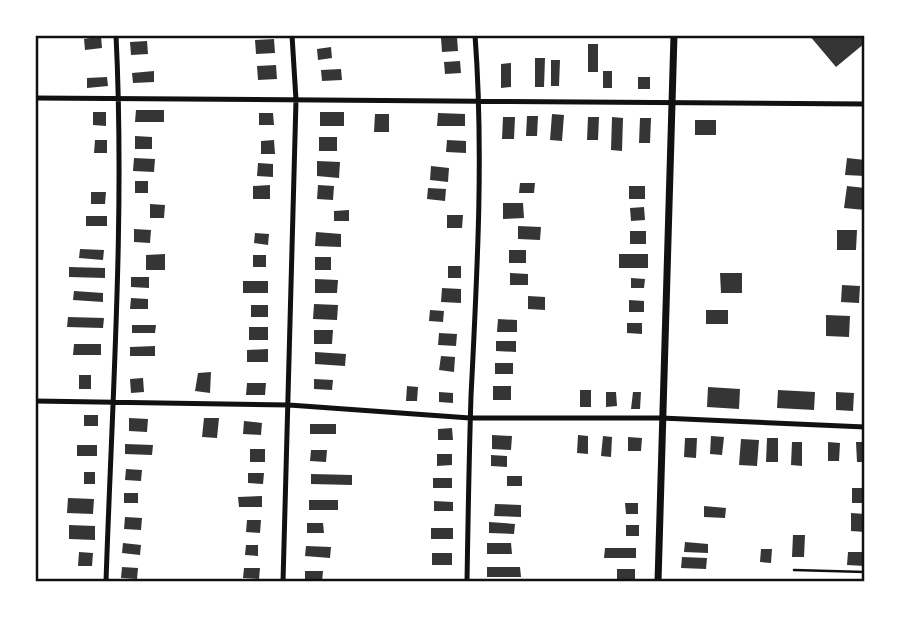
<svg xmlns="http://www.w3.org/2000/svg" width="900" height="617" viewBox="0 0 900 617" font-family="Spectral,serif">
  <rect width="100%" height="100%" fill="#fff"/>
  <path fill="#353535" d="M809,35H865V43L836,67Z
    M101,36L102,48L85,50L84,39Z
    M457,37L458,51L442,52L441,38Z
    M274,39L275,53L256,54L255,40Z
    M147,41L148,54L131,55L130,42Z
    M588,44H598V72H588Z
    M331,47L332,58L318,60L317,49Z
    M535,58H545L544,87H535Z
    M551,60H560L559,86H551Z
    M460,61L461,73L445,74L444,62Z
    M511,63V87L501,88V64Z
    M276,65L277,79L258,80L257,66Z
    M341,69L342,80L322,81L321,70Z
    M154,71V82L133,83L132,73Z
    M603,71H612V88H603Z
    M107,77L108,86L87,88V78Z
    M638,77H650V89H638Z
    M136,110H164V122H135Z
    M93,112H106V126L93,125Z
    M320,112H344V126H320Z
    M259,113H273L274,125H259Z
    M438,113L465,114V126H437Z
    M375,114H389V132H374Z
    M552,114L564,115L562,141L550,140Z
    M527,116H538L537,136H526Z
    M503,117H515L514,139H502Z
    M588,117H599L598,140H587Z
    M612,117L623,118L622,151L611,150Z
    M640,118H651L650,143H639Z
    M695,120H716V135H695Z
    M135,136L152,137V149H135Z
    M319,137H337V151H319Z
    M95,140H107V153H94Z
    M274,140L275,154H261V141Z
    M447,140L466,141V153L446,152Z
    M134,158L155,159L154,172L133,171Z
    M847,158L865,160V176L845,175Z
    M317,161L340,162L339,178L317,176Z
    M258,163L273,164V177L257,176Z
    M431,166L449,168L448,182L430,180Z
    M135,181H148V193H135Z
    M520,183H535L534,193H519Z
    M270,185V199H253V186Z
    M318,185L334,186L333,200L317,199Z
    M629,186H645V199H629Z
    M847,186L865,188V210L844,208Z
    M428,188L446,189L445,201L427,199Z
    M91,192H106L105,204H91Z
    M503,203H523L524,218L503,219Z
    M150,204L165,205L164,218H150Z
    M644,207L645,220L631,221L630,208Z
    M349,210V221H334V211Z
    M447,215H463L462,228H447Z
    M86,216H107V226H86Z
    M518,226L541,227L540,240L518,239Z
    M134,229L151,230L150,243L134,242Z
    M837,230H857L856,250H837Z
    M630,231H646V244H630Z
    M316,232L341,234V247L315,246Z
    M255,233L269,234L268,245L254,243Z
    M80,249L104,250L103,260L79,258Z
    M509,250H526V263H509Z
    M165,254V270H146V255Z
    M619,254H648V268H619Z
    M253,255H266V267H253Z
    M315,257H331V270H315Z
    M448,266H461V278H448Z
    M69,267L105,268V278L69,277Z
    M510,273L528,274V285H510Z
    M720,273H742V293H721Z
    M131,277H149V288L131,287Z
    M631,278L645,279L644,288H631Z
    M315,279L338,280L337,293H315Z
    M243,281H268V293H243Z
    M842,285L860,286L859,303L841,302Z
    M442,288L461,289V303L441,302Z
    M74,291L103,293V302L73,300Z
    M528,296L545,297V310L528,309Z
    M131,298L148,299V309H130Z
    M629,300L644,301V312H629Z
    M314,304L338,305L337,320L313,319Z
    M251,305H268V317H251Z
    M430,310L444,311L443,322L429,321Z
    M706,310H728V324H706Z
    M826,315L850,316L849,337L826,336Z
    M68,317L104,318L103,328L67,327Z
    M498,319L517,320V332H497Z
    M627,323H642V334L627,333Z
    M132,325H156L155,333H132Z
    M249,327H268V340H249Z
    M314,330H333L332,344H314Z
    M439,333L457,334L456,346L438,345Z
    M496,341H516V352L496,351Z
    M74,344H101V355H73Z
    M155,346V356H130V347Z
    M268,349V362H247V350Z
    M315,352L346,354L345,366L315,364Z
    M441,356L455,357L454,372L439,370Z
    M495,363H513V374H495Z
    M211,372L210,393L195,391L198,373Z
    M79,375H91V389H79Z
    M143,378L144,392L131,393L130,379Z
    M314,379L333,380L332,390L314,389Z
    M247,383H266L265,395H246Z
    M407,386L418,387L417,401H406Z
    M493,386H511V400H493Z
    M708,387L740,389L739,409L707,407Z
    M580,390H591V407H580Z
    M778,390L815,392L814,410L777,408Z
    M439,392L453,393V403L439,402Z
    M606,392H616L617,406L606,407Z
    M633,392H641L640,409H631Z
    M836,392L854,393L853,411L836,410Z
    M84,415H98V426H84Z
    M129,418L148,419L147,432L129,431Z
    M204,418H219L217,438L202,437Z
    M244,421L262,423L261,435L243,434Z
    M310,424H336V434H310Z
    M452,428L453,440H438V429Z
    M492,435L512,436L511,450L492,449Z
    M578,435L588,436V454L577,453Z
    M603,436L612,437L611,457L601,456Z
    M711,436L724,437L722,455L710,454Z
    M628,437L642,438L641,451H628Z
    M685,438H697L696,458L684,457Z
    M767,438H778V462H766Z
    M741,439L759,440L757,466L739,465Z
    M792,442H802V466L791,465Z
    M828,442L840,443L839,461H828Z
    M856,442H865V462H857Z
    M125,444L153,445L152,455L125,454Z
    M77,445H97V456H77Z
    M250,449H265V462H250Z
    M311,450H327L326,462L310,461Z
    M437,454H452V465L437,466Z
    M491,455L507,456V467L491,466Z
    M126,469L142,470L141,481L125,480Z
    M84,472H95V484H84Z
    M248,473H264L263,484L248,483Z
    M311,474L352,475V485L311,484Z
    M507,476H522V486H507Z
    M433,478H452V488H433Z
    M852,488H865V503H852Z
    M124,493H138V503H124Z
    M262,496V507H239L238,497Z
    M68,498L94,499L93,514L67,513Z
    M309,500H338V510H309Z
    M434,501L453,502V511H434Z
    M625,503H638V514H626Z
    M495,504L521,505V517L494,516Z
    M704,506L726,508L725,518L704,517Z
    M851,513L865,514V532L851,531Z
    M125,517L142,518L141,530L124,529Z
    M247,520H261L260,533L246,532Z
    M489,522L515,524L514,534L489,533Z
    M307,523H323L324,533H307Z
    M69,525L95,526V540L69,539Z
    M626,525H639V536H626Z
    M431,528H453V539H431Z
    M793,535H805L804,557H792Z
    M685,542L708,544V553L684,552Z
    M123,543L141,545L140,555L122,553Z
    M487,543H511L512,554H487Z
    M246,545H258V556L245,555Z
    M306,546L331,547L330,558L305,556Z
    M605,548H636V558H604Z
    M761,549H772L771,563L760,562Z
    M79,552L93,553L92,566H78Z
    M848,552H865V566L847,565Z
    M432,553H452V565H432Z
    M682,557L707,558L706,569L681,568Z
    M122,567L138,568L137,579L121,578Z
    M487,567H520L521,577H487Z
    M244,568H260L259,579L243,578Z
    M617,569H635V579H617Z
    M305,571H323L322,582H305Z"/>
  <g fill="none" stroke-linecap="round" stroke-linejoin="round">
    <path stroke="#111" stroke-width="2.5" d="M794,570L865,572"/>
    <path stroke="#111" stroke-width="5" d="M35,98L865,104
      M35,401L289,405L470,418H661L865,427
      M106,582C112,400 125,217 116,35
      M283,582L296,100L292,35
      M467,582C468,520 469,458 471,396C477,276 484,155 475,35"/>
    <path stroke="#111" stroke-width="7" d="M658,582L674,35"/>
  </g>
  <rect width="900" height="617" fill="none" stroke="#ffffff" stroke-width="74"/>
  <rect x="37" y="37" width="826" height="543" fill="none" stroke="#111" stroke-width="2.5"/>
</svg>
